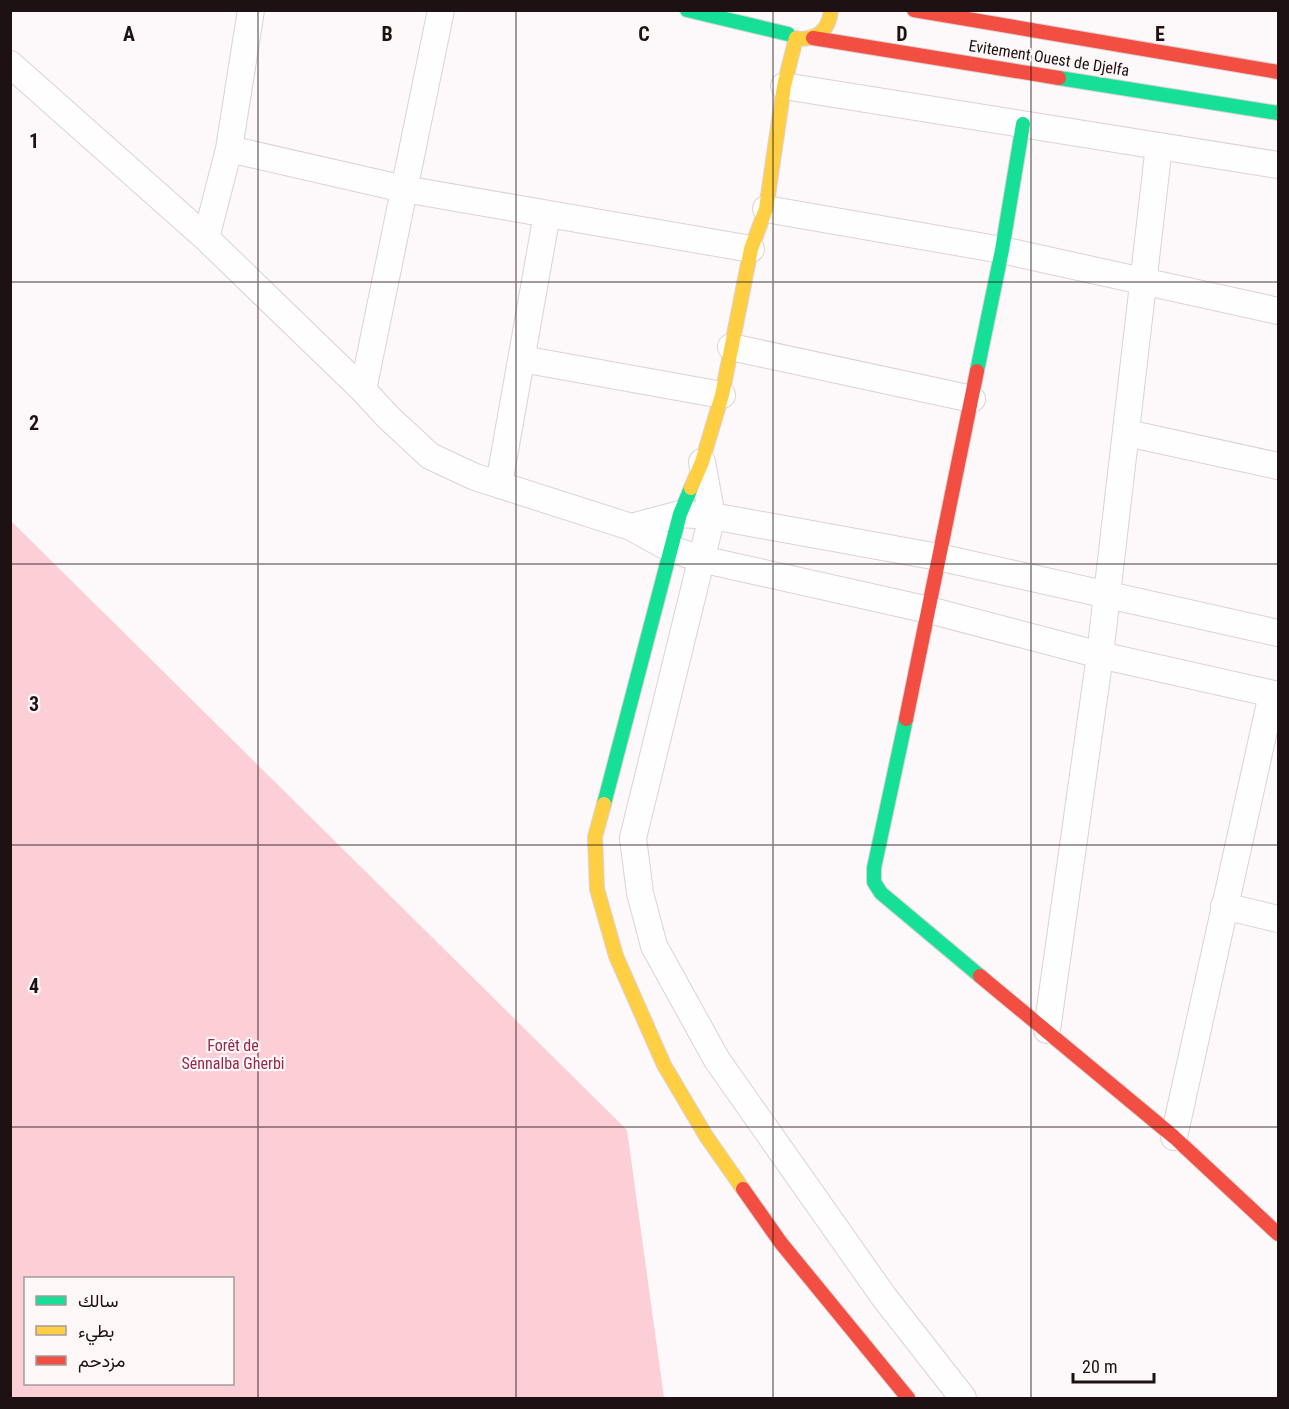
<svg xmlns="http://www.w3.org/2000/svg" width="1289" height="1409" viewBox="0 0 1289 1409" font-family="'Roboto Condensed',Vazirmatn,sans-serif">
  <rect width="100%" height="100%" fill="#fdf8f9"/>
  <path fill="#fcced6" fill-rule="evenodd" d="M10,520L627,1130L664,1398H11ZM26,1278H232V1384H26Z"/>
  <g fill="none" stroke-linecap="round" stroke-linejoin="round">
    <defs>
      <path id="street" d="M10,64L206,238L363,390L441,10
        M784,86L1278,165
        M229,149L404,189L751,249
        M766,209L1002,250L1278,311
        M206,238L229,149L251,10
        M731,347L972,399
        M522,359L722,395
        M363,390L388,417L430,456L475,477L631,527L671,549L701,559L929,610L1100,655L1278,695
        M1127,433L1278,466
        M702,462L712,516L633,838L640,893L654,946L717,1060L884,1297L963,1398
        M499,484L547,214
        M631,527L680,514L712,516L938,557L1278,633
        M1224,906L1278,919
        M1047,1030L1100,655L1159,146
        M1174,1137L1272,694"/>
      <path id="fast" d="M687,10L788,34
        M1059,78L1278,113
        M977,371L1002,250L1023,124
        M906,719L874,868V882L881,893L980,976
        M604,804L680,514L691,488"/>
      <path id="slow" d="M798,39C818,39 829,30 831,10
        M691,488L702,462L722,395L751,249L766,209L784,86L796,38
        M604,804L595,837L597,889L616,956L664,1065L706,1136L743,1189"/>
      <path id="jam" d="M914,10L1278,72
        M813,38L1059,78
        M906,719L977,371
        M980,976L1174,1137L1278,1234
        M743,1189L781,1243L908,1398"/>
    </defs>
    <use href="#street" stroke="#dbd2d4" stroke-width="28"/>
    <use href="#fast" stroke="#dbd2d4" stroke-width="16"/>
    <use href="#slow" stroke="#dbd2d4" stroke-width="16"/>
    <use href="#jam" stroke="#dbd2d4" stroke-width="16"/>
    <use href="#street" stroke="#fffefe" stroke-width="26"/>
    <use href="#fast" stroke="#16e098" stroke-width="14"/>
    <use href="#slow" stroke="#ffcf43" stroke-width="14"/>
    <use href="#jam" stroke="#f24e42" stroke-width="14"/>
  </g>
  <path fill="none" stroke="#1d1113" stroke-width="1.5" stroke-opacity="0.55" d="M258,10V1398M516,10V1398M773,10V1398M1031,10V1398M10,282H1278M10,564H1278M10,845H1278M10,1127H1278"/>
  <g text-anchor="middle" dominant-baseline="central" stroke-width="4.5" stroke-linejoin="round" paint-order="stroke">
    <g font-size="16" fill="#1d1113" stroke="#fef7f8">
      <text transform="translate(1049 58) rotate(9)">Evitement Ouest de Djelfa</text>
    </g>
    <g font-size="16" fill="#972748" stroke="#fef7f8">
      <text x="233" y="1045">Forêt de<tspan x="233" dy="18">Sénnalba Gherbi</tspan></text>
    </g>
  </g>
  <g font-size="20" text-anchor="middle" font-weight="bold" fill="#1d1113" stroke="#fef7f8" stroke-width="4.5" stroke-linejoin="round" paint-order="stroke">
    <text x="129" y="41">A</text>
    <text x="387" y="41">B</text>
    <text x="644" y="41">C</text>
    <text x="902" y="41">D</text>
    <text x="1160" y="41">E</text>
    <text x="34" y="148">1</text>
    <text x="34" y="430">2</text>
    <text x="34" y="711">3</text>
    <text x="34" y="993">4</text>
  </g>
  <rect width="1289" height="1409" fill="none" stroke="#1d1113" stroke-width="24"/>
  <rect x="24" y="1277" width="210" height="108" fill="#fef7f8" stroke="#a49b9c" stroke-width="1.5"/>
  <rect x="36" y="1296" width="30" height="9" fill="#16e098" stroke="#a49b9c" stroke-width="1.5"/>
  <text x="78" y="1307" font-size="18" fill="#1d1113">سالك</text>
  <rect x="36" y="1326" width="30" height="9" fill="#ffcf43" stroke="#a49b9c" stroke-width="1.5"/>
  <text x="78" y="1337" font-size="18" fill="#1d1113">بطيء</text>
  <rect x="36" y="1356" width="30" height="9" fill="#f24e42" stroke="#a49b9c" stroke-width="1.5"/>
  <text x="78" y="1367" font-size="18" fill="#1d1113">مزدحم</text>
  <path d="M1073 1373v9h81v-9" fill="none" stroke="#1d1113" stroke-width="3"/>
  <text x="1082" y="1373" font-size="18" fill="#1d1113" stroke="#fef7f8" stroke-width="4.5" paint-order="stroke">20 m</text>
</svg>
